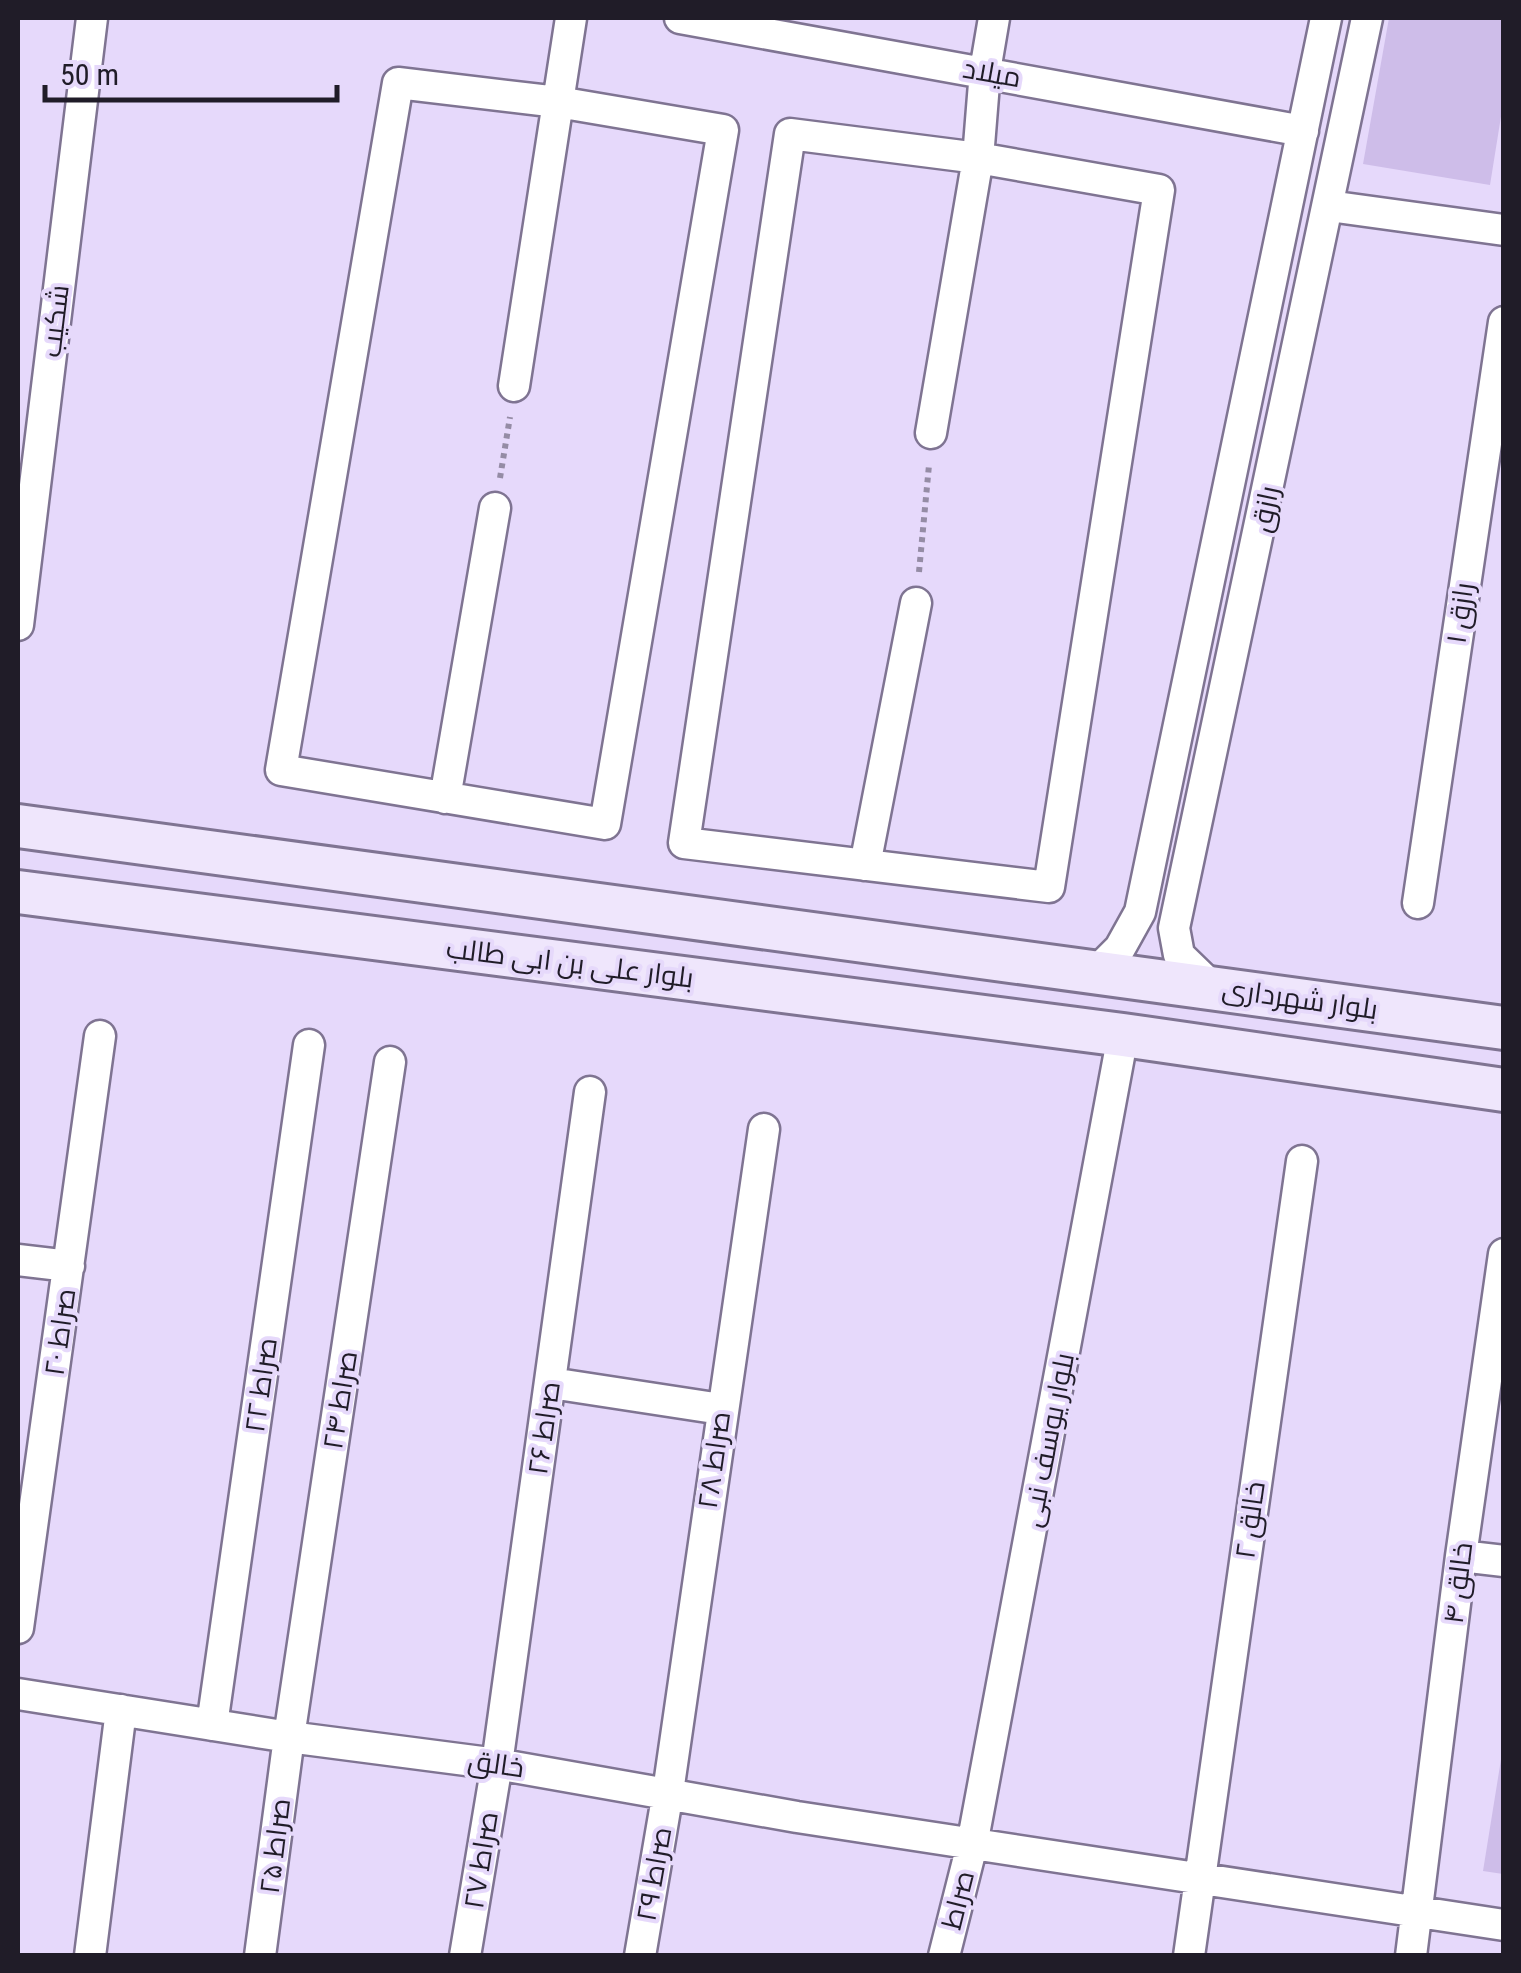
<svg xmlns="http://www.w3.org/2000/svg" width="1521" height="1973" viewBox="0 0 1521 1973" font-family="'Roboto Condensed',Cairo,sans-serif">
  <rect width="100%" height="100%" fill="#e6d9fb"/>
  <path fill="#cebde9" d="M1389,18H1503V104L1490,185L1363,164Z
    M1503,1747L1504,1874H1503L1483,1871Z"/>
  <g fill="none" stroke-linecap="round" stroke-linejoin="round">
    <defs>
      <path id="minor" d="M680,18L1303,131
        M398,83L558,102L723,130L605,824L281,770Z
        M790,134L978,158L1159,190L1049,887L684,843Z
        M1329,206L1504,230
        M514,386L571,18
        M931,433L978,158L985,71L994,18
        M18,625L92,18
        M445,798L495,508
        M865,865L916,603
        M1418,903L1504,322
        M1095,973L1120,948L1140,912L1326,18
        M1211,986L1179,955L1174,928L1367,18
        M18,1260L69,1266
        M551,1383L721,1409
        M1461,1556L1504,1561
        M18,1628L100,1036
        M18,1694L289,1737L497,1764L797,1817L1504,1925
        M212,1725L309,1045
        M90,1956L121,1710
        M260,1956L289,1737L390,1062
        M465,1956L497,1764L590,1092
        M640,1956L668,1792L764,1129
        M944,1956L972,1845L1123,1035
        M1189,1956L1302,1161
        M1411,1956L1461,1556L1504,1254"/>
      <path id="secondary" d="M18,826L1504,1028
        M18,892L1123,1035L1504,1090"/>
    </defs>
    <use href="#minor" stroke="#7f7492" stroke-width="35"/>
    <use href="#secondary" stroke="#7f7492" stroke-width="48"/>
    <path stroke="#958ca5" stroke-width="6" stroke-dasharray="5 5" stroke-linecap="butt" d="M500,478L510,417
      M919,572L929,465"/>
    <use href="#minor" stroke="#fff" stroke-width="30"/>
    <use href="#secondary" stroke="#efe6fc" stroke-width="42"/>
  </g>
  <g text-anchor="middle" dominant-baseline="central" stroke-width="8" stroke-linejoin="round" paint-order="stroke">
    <g font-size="28" fill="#201c28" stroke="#e6d9fb">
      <text transform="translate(992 73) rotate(10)">میلاد</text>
      <text transform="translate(55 321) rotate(-83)">شکیب</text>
      <text transform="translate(1265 509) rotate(-78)">رازق</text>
      <text transform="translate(1460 613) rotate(-82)">رازق ۱</text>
      <text transform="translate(570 963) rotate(7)">بلوار علی بن ابی طالب</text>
      <text transform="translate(1300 999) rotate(8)">بلوار شهرداری</text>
      <text transform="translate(60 1332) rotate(-82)">صراط ۲۰</text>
      <text transform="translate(261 1385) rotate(-82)">صراط ۲۲</text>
      <text transform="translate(340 1400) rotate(-81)">صراط ۲۴</text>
      <text transform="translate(544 1428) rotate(-82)">صراط ۲۶</text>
      <text transform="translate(1048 1440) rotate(-79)">بلوار یوسف نبی</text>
      <text transform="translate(714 1460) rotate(-82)">صراط ۲۸</text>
      <text transform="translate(1250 1520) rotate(-82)">خالق ۲</text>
      <text transform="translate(1458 1583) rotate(-83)">خالق ۴</text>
      <text transform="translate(496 1764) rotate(8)">خالق</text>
      <text transform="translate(275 1846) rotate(-83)">صراط ۲۵</text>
      <text transform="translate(481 1860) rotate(-81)">صراط ۲۷</text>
      <text transform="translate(654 1874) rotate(-80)">صراط ۲۹</text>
      <text transform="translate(958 1900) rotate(-76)">صراط</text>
    </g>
  </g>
  <rect width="1521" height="1973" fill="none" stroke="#201c28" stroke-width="40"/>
  <path d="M45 85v15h292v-15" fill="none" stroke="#201c28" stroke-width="5"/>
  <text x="60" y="85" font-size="30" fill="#201c28" stroke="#e6d9fb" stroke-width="8" paint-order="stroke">50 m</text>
</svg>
